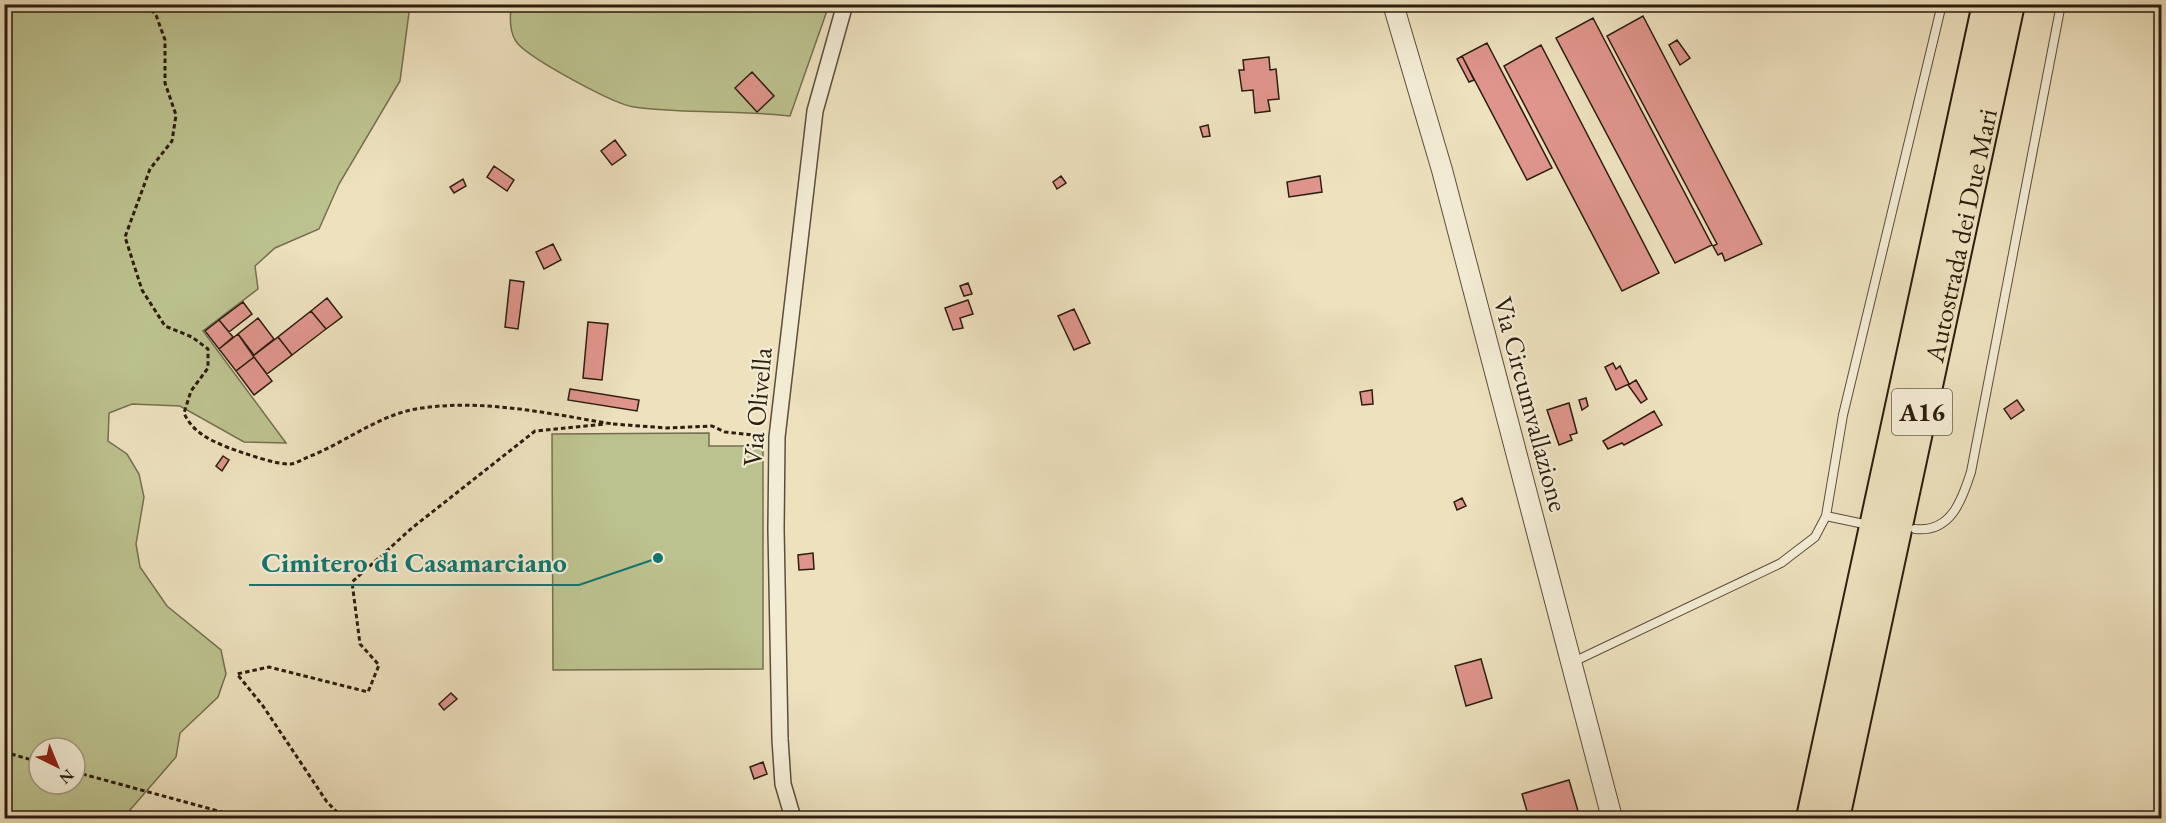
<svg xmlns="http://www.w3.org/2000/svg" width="2166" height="823" viewBox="0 0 2166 823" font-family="'EB Garamond',serif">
  <rect width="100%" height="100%" fill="#ede1be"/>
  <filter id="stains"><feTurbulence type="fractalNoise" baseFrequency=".00333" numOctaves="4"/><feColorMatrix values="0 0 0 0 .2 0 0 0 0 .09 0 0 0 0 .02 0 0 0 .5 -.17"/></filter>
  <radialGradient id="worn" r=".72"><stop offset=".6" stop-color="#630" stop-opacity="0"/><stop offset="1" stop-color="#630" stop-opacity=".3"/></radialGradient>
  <path fill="#bcc28f" stroke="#74704f" stroke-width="1.5" fill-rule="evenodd" d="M5,4L410,5L400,81L339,184L319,229L275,248L255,266L258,289L203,331L286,443L244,442L180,406L132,404L109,413L108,441L127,454L139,474L144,497L136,544L140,567L167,606L221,650L226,674L218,697L180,733L176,757L130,810L137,818H5ZM39,748H75V784H39Z
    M511,5H829L790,116C738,110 686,114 634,107C613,104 533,60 518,44C509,34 510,17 511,5Z
    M709,433V446H763V669L553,670L552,434Z"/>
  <path fill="#df958c" stroke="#2d1d0f" stroke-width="1.5" d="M1522,4H1539L1538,10L1522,8Z
    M1643,16L1762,244L1725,261L1722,253L1718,255L1713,246L1717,244L1607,36Z
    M1593,18L1712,245L1675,263L1556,38Z
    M1677,40L1690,58L1680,65L1669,45Z
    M1487,43L1552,168L1527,180L1462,56Z
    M1541,45L1659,273L1622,291L1504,66Z
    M1462,56L1474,80L1469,82L1457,59Z
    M1269,57L1270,70L1276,69L1279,99L1268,100L1270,111L1255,113L1253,90L1242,91L1239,70H1244L1243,60Z
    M752,72L774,96L757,112L735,88Z
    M1208,125L1210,136L1203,137L1200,127Z
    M615,140L626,155L612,165L601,151Z
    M494,166L514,180L507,191L487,177Z
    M1061,176L1066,183L1057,189L1053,182Z
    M1320,176L1322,192L1289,197L1287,182Z
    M463,179L466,186L454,193L450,187Z
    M553,244L561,260L544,269L536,252Z
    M510,280L524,282L518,329L505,327Z
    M968,283L972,294L964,296L960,286Z
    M327,298L342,317L326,329L311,311Z
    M968,300L973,314L960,318L963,328L953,330L945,308Z
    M243,302L252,314L229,332L219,320Z
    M1074,309L1090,343L1074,350L1058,316Z
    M311,311L326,329L292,355L278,337Z
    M258,318L274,339L254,355L238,334Z
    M219,320L233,337L219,349L205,331Z
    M588,322L608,324L602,380L583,378Z
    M238,334L254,357L236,371L219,349Z
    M278,337L292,355L267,374L253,356Z
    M254,357L272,381L254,395L236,371Z
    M1613,363L1616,369L1620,366L1629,384L1616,390L1605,367Z
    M1636,380L1647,399L1641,403L1628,385Z
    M570,389L639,400L637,411L568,400Z
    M1372,390L1373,404L1362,405L1360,392Z
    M1586,398L1588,406L1582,410L1579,400Z
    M2017,400L2024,410L2011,419L2004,409Z
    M1569,403L1577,433L1570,435L1572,440L1559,445L1547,410Z
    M1654,411L1662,425L1624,445L1622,443L1608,449L1603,441Z
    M223,456L229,460L222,471L216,466Z
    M1462,498L1466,506L1457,510L1454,502Z
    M813,553L814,569L799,570L798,555Z
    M1481,659L1492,698L1466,706L1455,666Z
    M451,693L457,699L444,710L439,704Z
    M763,762L767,774L754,779L750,767Z
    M1569,780L1578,811L1552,818H1529L1522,794Z"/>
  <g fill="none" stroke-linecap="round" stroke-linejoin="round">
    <defs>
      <path id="service" d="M1826,516L1864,524
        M1915,529C1951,533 1962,500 1971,472L2061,4
        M1571,663L1781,563L1815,537L1826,516L1843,415L1942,4"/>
      <path id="minor" d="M793,818L783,784L780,739L776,529L777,437L815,111L845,4"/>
      <path id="tertiary" d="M1393,4L1442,170L1612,818"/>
      <g id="motorway">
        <path d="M1811,818L1987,4"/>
        <path id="s1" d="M1835,818L2010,4"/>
      </g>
    </defs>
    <use href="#service" stroke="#5d4e3b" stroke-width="10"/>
    <use href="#minor" stroke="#5d4e3b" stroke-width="18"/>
    <use href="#tertiary" stroke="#5d4e3b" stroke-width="22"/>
    <use href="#motorway" stroke="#2d1d0f" stroke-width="32"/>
    <path stroke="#2d1d0f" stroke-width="3" stroke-dasharray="4.5 3" stroke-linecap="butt" d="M146,4L156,15L165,40V83L176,115L172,141L150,169L125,237L142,290L165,326L192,337L208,349V368L191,391L184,413C193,433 210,440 229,448C244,453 276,465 291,464C298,463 306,457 313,455C349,440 382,413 422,408C485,399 551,414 613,424
      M613,424L667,428L712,426L725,432L764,436
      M4,752L39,762
      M75,772L244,818
      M343,818L327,802L263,706L237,674L269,667L368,692L379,665L360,644L352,582L412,528L535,431L606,424"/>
    <use href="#service" stroke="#f3ecd5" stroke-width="8"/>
    <use href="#minor" stroke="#f3ecd5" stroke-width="15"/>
    <use href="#tertiary" stroke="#f3ecd5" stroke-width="20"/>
    <use href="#motorway" stroke="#ede1be" stroke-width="28"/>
  </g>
  <g text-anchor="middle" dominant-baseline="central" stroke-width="4.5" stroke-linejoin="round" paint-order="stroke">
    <rect fill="#f3ecd5" stroke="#685b4a" stroke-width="1.5" x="1892" y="389" width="60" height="46" rx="4.5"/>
    <g font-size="26" font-weight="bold" fill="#2d1d0f">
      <text x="1922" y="412">A16</text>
    </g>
    <g font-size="27" fill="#2d1d0f" stroke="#f3ecd5">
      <text stroke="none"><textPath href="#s1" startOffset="596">Autostrada dei Due Mari</textPath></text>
      <text transform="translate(1531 404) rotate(75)">Via Circumvallazione</text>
      <text transform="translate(757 407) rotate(-85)">Via Olivella</text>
    </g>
  </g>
  <path fill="none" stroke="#0f766e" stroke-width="2" d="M658 558L579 585H249"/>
  <circle fill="#0f766e" stroke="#f3ecd5" stroke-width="2" cx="658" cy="558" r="6"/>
  <g font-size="28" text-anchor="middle" font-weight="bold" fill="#0f766e" stroke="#f3ecd5" stroke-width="4.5" stroke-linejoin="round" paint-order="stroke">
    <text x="414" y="572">Cimitero di Casamarciano</text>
  </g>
  <rect width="2166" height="823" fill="none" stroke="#ede1be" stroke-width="24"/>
  <rect x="6" y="6" width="2154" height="811" fill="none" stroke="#2d1d0f" stroke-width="3"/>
  <rect x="12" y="12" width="2142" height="799" fill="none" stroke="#2d1d0f" stroke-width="1.5"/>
  <g transform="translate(57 766) rotate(137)"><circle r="28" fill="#f3ecd5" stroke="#a49986" stroke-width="1.5"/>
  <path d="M0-4.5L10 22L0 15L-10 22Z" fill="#8f2418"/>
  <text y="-9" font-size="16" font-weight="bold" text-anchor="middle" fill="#2d1d0f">N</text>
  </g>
  <rect width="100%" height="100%" filter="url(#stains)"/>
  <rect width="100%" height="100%" fill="url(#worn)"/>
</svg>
